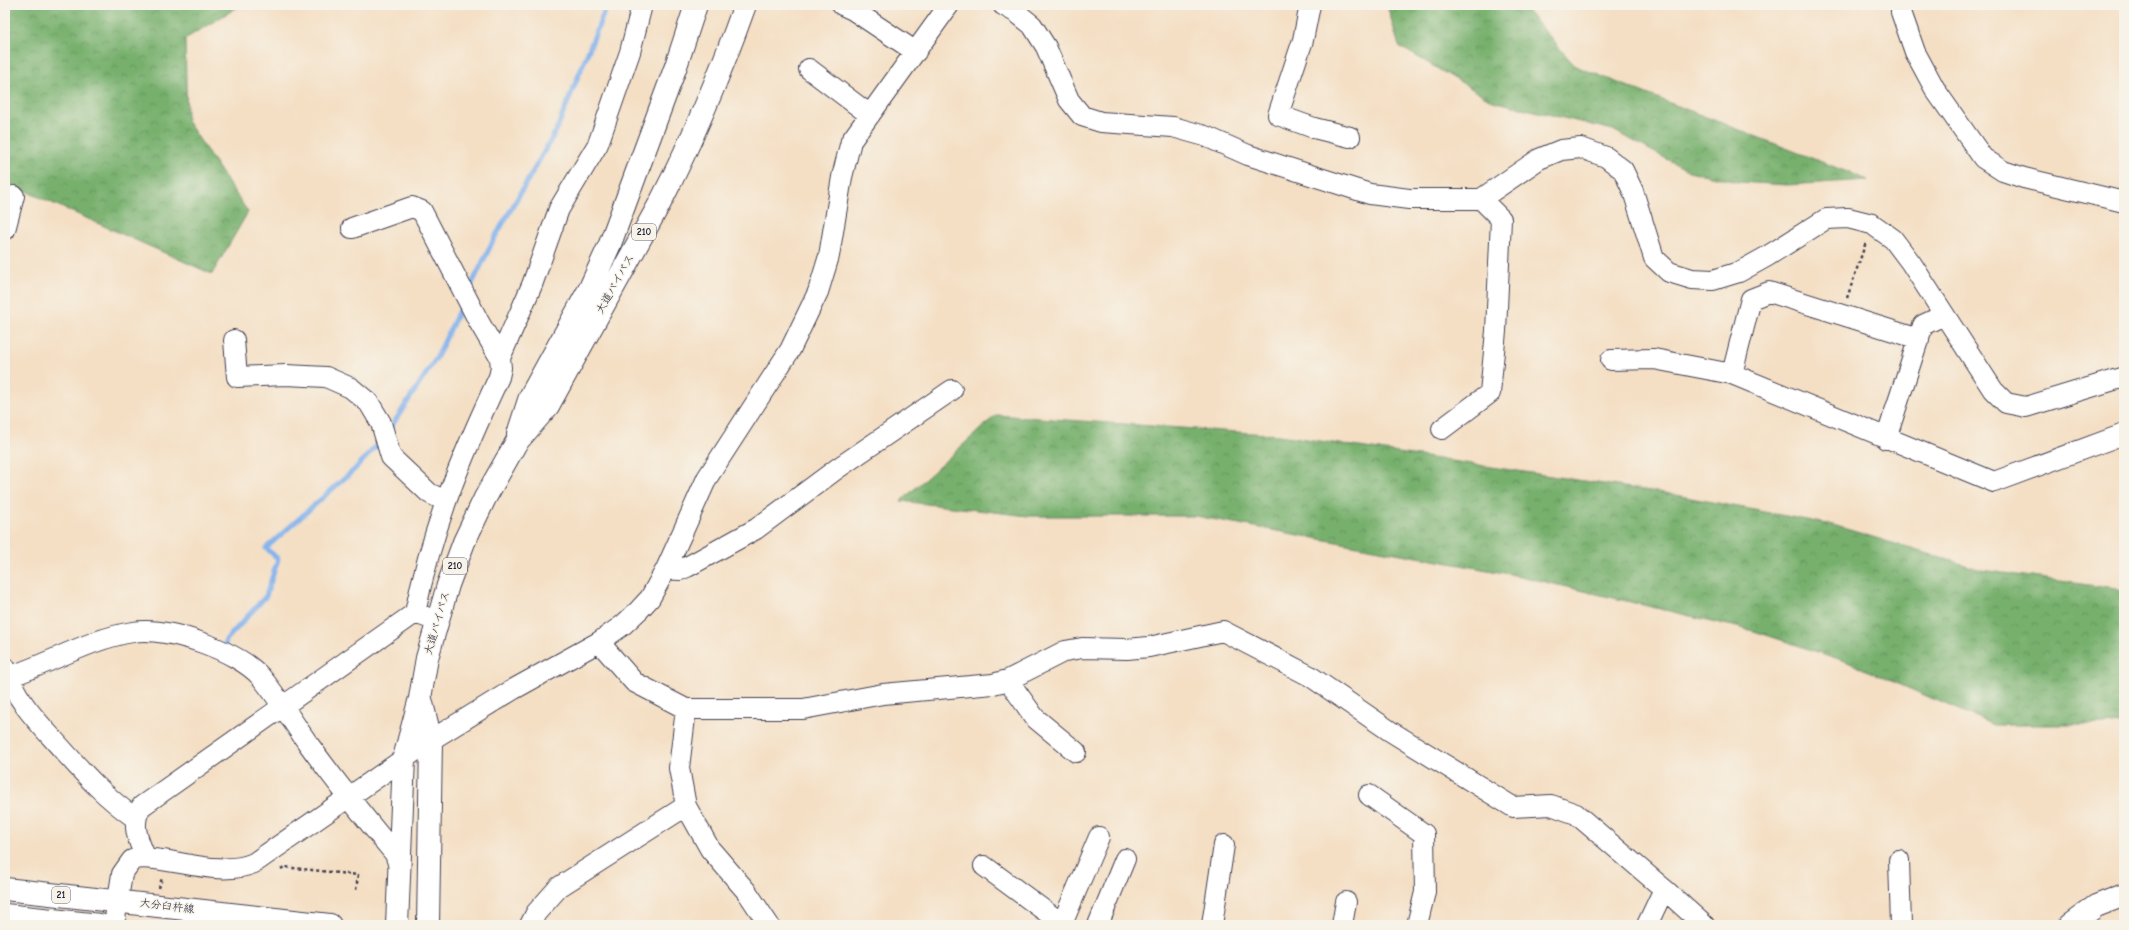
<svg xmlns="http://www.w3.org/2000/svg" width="2129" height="930" viewBox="0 0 2129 930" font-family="'Comic Neue','Klee One',sans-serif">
  <defs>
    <pattern id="forest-crowns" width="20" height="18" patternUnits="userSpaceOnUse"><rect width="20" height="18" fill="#77b06d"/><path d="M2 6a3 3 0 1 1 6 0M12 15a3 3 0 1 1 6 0" fill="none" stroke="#618f5b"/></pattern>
  </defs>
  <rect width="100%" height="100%" fill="#f7f3e8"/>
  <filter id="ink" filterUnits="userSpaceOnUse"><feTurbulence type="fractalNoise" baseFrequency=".025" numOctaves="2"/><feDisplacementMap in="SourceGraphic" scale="8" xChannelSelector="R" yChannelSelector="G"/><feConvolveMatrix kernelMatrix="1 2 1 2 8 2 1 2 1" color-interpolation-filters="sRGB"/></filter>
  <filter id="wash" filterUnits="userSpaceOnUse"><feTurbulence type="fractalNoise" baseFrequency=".012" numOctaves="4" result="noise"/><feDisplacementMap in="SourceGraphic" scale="16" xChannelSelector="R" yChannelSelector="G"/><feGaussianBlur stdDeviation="0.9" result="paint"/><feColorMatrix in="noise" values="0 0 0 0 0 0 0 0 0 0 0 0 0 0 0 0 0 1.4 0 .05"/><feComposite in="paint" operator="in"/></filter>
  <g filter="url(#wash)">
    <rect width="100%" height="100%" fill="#f4dfc4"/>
    <path fill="url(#forest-crowns)" stroke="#4c6954" d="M5,5H241L185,39L187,121L248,212L212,274L5,182Z
      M1387,5H1522L1575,66L1868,180L1787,185L1738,182L1689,171L1613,130L1493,101L1399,46Z
      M996,415L1280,435L1670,494L1833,525L1982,570L2124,590V722L2106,725H1994L1845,661L1754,631L1520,576L1196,516H1028L901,501Z"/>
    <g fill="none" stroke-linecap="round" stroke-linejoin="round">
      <path stroke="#82b2ed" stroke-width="5" d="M469,290L494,239L556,131L607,5
        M389,430L437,357L463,302
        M225,645L226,640L266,596L278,559L266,548L355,469L381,441"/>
    </g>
  </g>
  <g filter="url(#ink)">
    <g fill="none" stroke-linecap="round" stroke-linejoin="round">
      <defs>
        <path id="street" d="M842,5L853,10L916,52
          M1003,5L1017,13L1032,25L1046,47L1069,100L1082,116L1101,122L1173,127L1205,136L1248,155L1370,194L1409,199H1481L1539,159L1561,150L1581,148L1606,157L1623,170L1633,191L1654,258L1669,272L1692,279L1713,280L1739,272L1766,257L1826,219L1848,218L1872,224L1893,239L1911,263L1993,390L2006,403L2026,407L2124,377
          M1310,5L1303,40L1278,115L1314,128L1350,137
          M1901,5V12L1915,52L1936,91L1983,158L2003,171L2024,178L2124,202
          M809,69L870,115
          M352,228L412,207L422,211L479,322L500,358L501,368L499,377C462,456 432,527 415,613
          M5,230L14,196
          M234,340L237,377L286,375L326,377L351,388L369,403L381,423L391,457L429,493L445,501
          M500,358L532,285L559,209L598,144L630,52L642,5
          M1611,360L1654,359L1732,374L1994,482L2124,434
          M1732,374L1751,299L1769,292L1919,339
          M1442,429L1490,393L1496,331L1501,219L1481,199
          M1886,439L1923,325L1944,315
          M666,569L680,570L687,567L756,529L838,468L952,390
          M599,642L634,682L686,709H803L883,694L993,684L1008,680L1065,651L1082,648L1127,649L1149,647L1223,631L1310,676L1390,731L1513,807L1551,805L1576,814L1664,889L1647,925
          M5,667C15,700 39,723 62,749C86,776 105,797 135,818
          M5,678C48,665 88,639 133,632C168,626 238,651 261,677C278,697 292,721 307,742C335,781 364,817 395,854L398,863
          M1008,680L1035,718L1076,752
          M686,709L679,768L686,806L710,849L747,892L769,925
          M1369,795L1424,834L1425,892L1417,925
          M146,858C138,841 130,822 142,806L415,613L426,617
          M1899,860L1901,925
          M984,866L1064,925
          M1664,889L1704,925
          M1062,924L1099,837
          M114,925L122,874L132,860C142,856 152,859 162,860C191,864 226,875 254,863L431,740L514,689L599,642L623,625L639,610L650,598L666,569L707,478L790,350L818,292L829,256L842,177L851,141L949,5
          M530,925L536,913L559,887L686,806
          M1098,925L1125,859
          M1212,925L1224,845
          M1342,925L1346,902"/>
        <path id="secondary" d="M2070,925L2096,906L2124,895"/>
        <path id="primary" d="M5,889L330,925
          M5,915L100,925"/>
        <path id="highway" d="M518,434L530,397L590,288L610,244L676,66L696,5
          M421,699L431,740L428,925
          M397,925L404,758L420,698L427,658L448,585L464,542L485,498L516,443L548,406L660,203C693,139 721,72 745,5"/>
      </defs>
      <use href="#street" stroke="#423e50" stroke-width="22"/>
      <use href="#secondary" stroke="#423e50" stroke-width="24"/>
      <use href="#primary" stroke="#423e50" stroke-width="24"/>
      <use href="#highway" stroke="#423e50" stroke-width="24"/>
      <path stroke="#423e50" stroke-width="2.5" stroke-dasharray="3 3" stroke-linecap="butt" d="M1847,298L1866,242
        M281,869L284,867L358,875L356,890
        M159,888L162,878"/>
      <use href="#street" stroke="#fff" stroke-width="20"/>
      <use href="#secondary" stroke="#fff" stroke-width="22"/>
      <use href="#primary" stroke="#fff" stroke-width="22"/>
      <use href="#highway" stroke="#fff" stroke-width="22"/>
    </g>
  </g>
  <g text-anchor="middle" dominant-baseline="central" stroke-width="3" stroke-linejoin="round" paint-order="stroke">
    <g fill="#f7f3e8" stroke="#62616f" stroke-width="1">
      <rect x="632" y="224" width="24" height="16" rx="3"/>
      <rect x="443" y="558" width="24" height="16" rx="3"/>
      <rect x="52" y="887" width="18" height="16" rx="3"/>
    </g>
    <g font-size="10" font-weight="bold" fill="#22223b">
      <text x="644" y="232">210</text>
      <text x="455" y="566">210</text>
      <text x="61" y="895">21</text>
    </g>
    <g font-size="11" fill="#22223b" stroke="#f7f3e8">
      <text transform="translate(615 284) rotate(-61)">大道バイパス</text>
      <text transform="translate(437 623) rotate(-74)">大道バイパス</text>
      <text transform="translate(167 906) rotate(7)">大分臼杵線</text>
    </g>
  </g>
  <rect width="2129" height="930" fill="none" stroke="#f7f3e8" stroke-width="20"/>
</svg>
